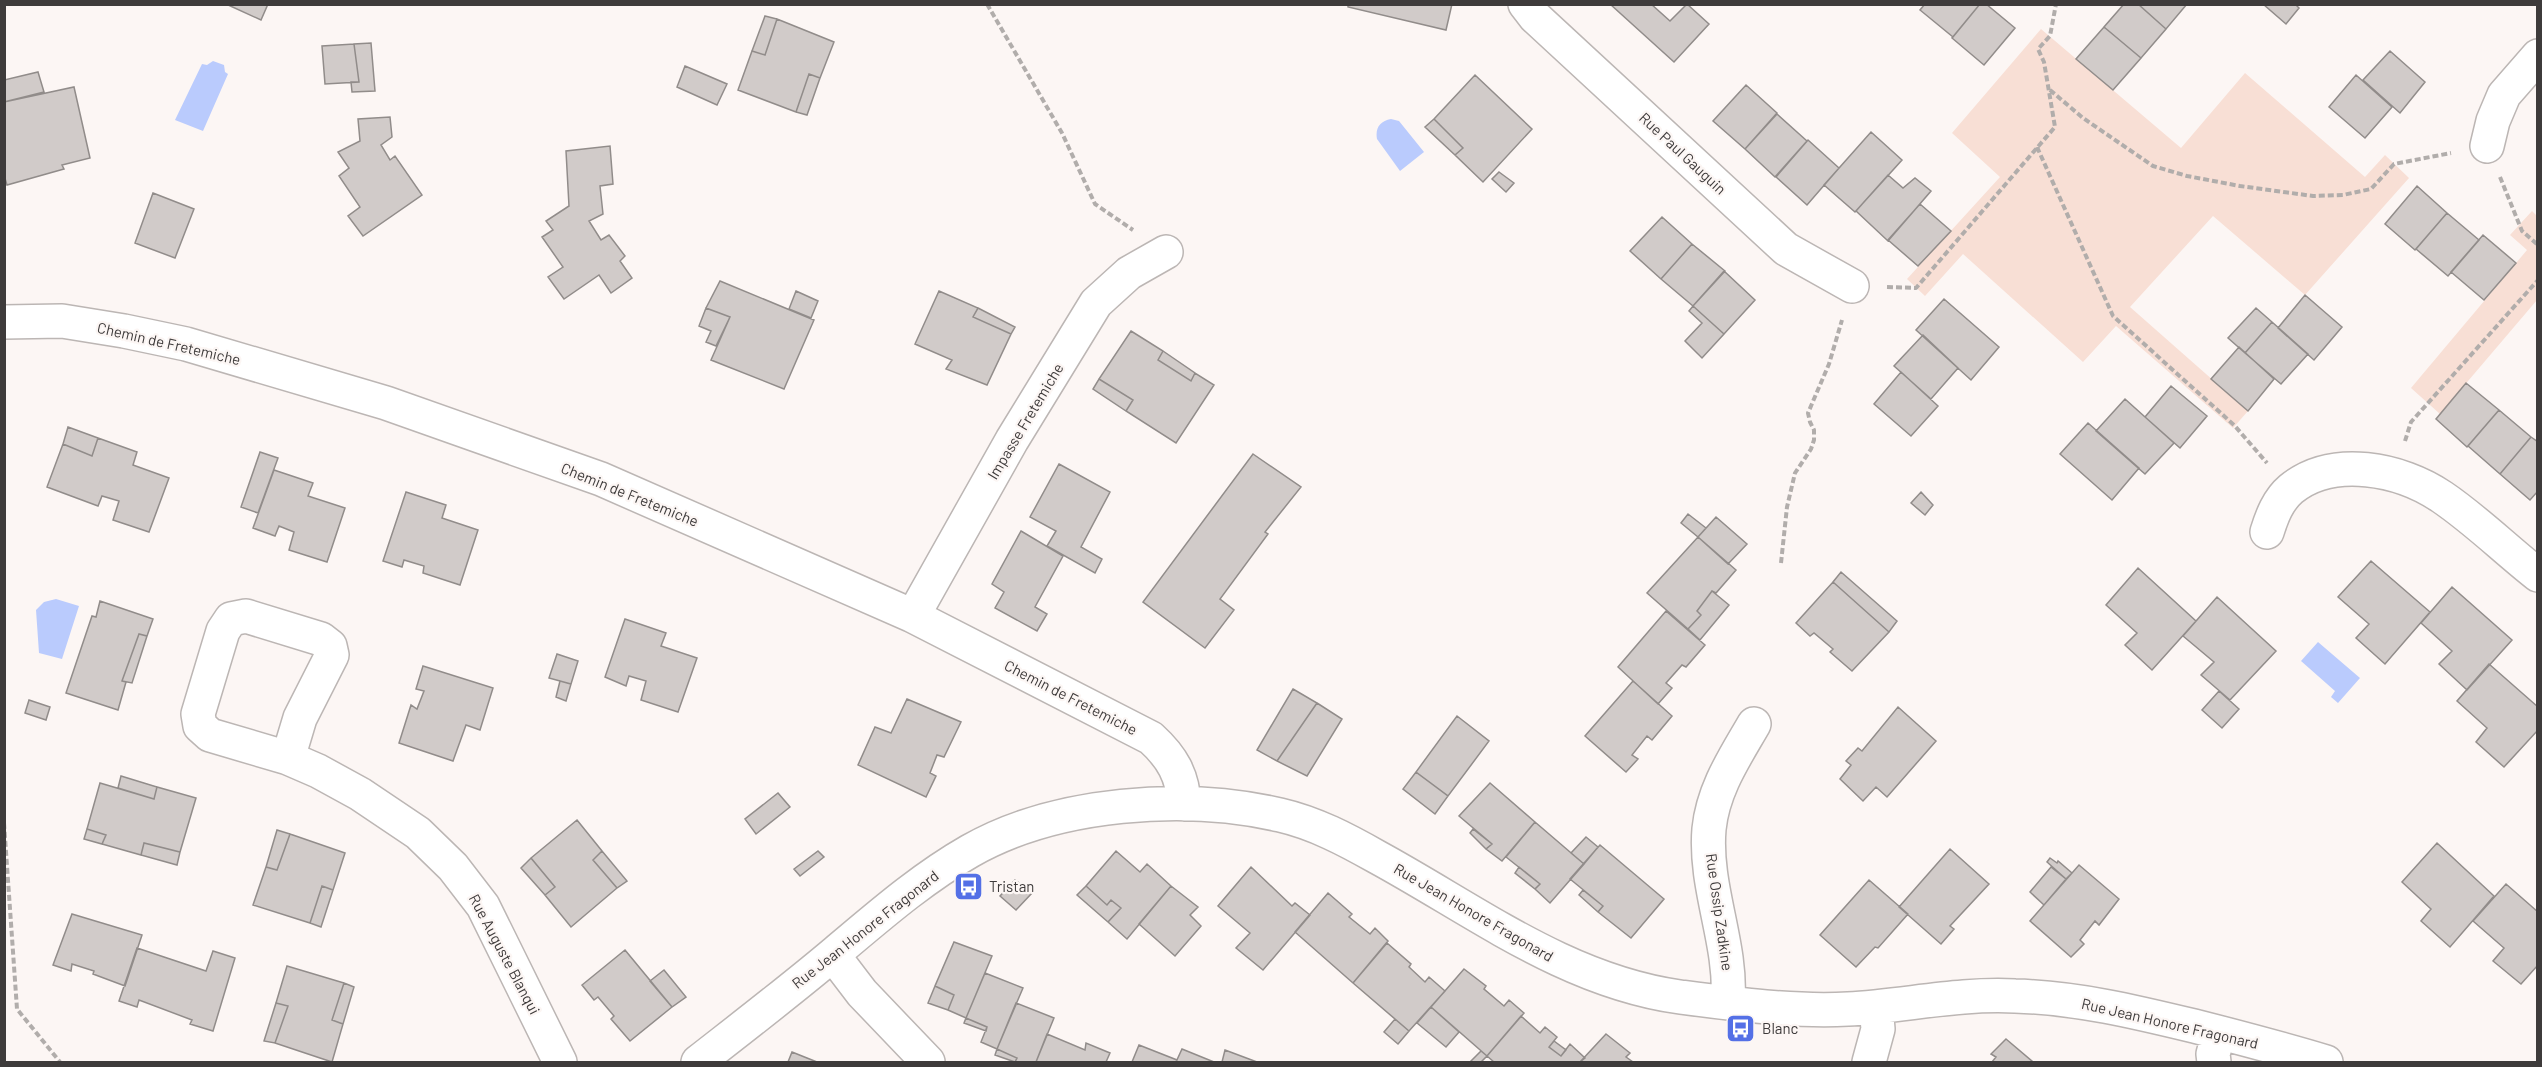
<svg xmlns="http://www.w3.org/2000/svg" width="2542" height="1067" viewBox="0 0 2542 1067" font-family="Barlow,sans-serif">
  <rect width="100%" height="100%" fill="#fcf6f4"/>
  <path fill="#f8dfd5" d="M2041,29L2181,148L2245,73L2365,177L2385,155L2409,178L2305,295L2213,216L2130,307L2248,411L2233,428L2116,326L2083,362L1963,254L1925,296L1907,279L2000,177L1952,133Z
    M2532,211L2537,216V300L2440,414L2411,388L2527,250L2510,235Z"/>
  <path fill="#bacbfd" d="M213,61L224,65L225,72L228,74L203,131L175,120L202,64L207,65Z
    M1391,119L1399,121L1424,152L1400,171L1377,139C1375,128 1380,121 1391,119Z
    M56,599L79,606L62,659L39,653L36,610L44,602Z
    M2318,642L2360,678L2338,703L2331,697L2335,691L2301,661Z"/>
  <path fill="#d1cbc9" stroke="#918c8a" stroke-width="1.5" d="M226,4H268L261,20Z
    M1348,4H1452L1446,30L1348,7Z
    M1610,4H1651L1670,21L1687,4L1709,24L1674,62Z
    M1925,4H1980L1953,37L1920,10Z
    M1980,4H1986L2015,28L1984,65L1952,38Z
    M2124,4H2138L2166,29L2141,58L2104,27Z
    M2138,4H2187L2166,29Z
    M2263,4H2295L2299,8L2286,24Z
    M765,16L777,19L765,55L752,51Z
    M777,19L834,42L820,78L809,74L796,112L738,90L752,51L765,55Z
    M2104,27L2141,58L2113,90L2076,59Z
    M371,43L375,91L352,92L351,82H359L354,44Z
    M354,44L359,82L325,84L322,46Z
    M2390,51L2425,82L2400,113L2363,80Z
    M685,66L727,84L717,105L677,87Z
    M38,72L44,92L4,102V80Z
    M809,74L820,78L807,115L796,112Z
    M1475,75L1532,129L1483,182L1455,155L1463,148L1434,119Z
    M2356,75L2392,107L2365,138L2329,107Z
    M1746,85L1777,113L1745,149L1713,121Z
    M74,87L90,158L62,165L64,169L7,185L4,175V102Z
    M1777,114L1807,141L1775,177L1745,149Z
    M390,117L392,137L381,145L390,160L395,156L422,195L363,236L348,216L360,207L339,176L349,168L338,152L360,141L358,119Z
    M1434,119L1463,148L1455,155L1425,127Z
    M1871,132L1902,160L1855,212L1824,185Z
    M1808,140L1839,168L1807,205L1776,177Z
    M610,146L613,184L600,186L603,214L589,221L601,240L609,235L625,256L620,261L632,278L611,293L599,275L564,299L548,277L563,267L542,237L553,230L546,221L569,206L566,151Z
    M1499,172L1514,183L1506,192L1492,179Z
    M1888,175L1903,188L1915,178L1931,191L1888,241L1856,211Z
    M2417,186L2447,213L2415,250L2385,224Z
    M153,193L194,209L175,258L135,243Z
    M1920,204L1951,231L1918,266L1888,240Z
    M2447,213L2479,240L2448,276L2416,249Z
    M1662,217L1692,244L1661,279L1630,251Z
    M2483,235L2516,263L2484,300L2451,272Z
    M1692,244L1725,271L1693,306L1661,279Z
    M1724,271L1755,300L1724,334L1693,306Z
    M720,281L814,320L784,389L711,360L730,317L706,308Z
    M796,291L818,301L811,318L789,309Z
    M939,291L978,308L973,317L1011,334L987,385L946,369L952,360L915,344Z
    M2305,295L2342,327L2314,360L2278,328Z
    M1944,299L1999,347L1971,380L1916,330Z
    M1693,306L1724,334L1702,358L1685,341L1702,323L1689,311Z
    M706,308L730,317L716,346L706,342L711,331L699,326Z
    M978,308L1015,327L1011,334L973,317Z
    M2256,308L2272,322L2245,353L2228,338Z
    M2272,322L2308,354L2281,384L2245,353Z
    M1131,331L1163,351L1158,360L1191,381L1195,373L1214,385L1176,443L1126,411L1133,400L1099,379Z
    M1923,335L1958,368L1931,399L1894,366Z
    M2239,347L2274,379L2248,411L2211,379Z
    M1163,351L1195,373L1191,381L1158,360Z
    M1901,372L1938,406L1911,436L1874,404Z
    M1099,379L1133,400L1126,411L1093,389Z
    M2466,383L2499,410L2467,447L2436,419Z
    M2171,386L2207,416L2180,448L2145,417Z
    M2125,399L2174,443L2145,474L2096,431Z
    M2499,410L2531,437L2500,474L2468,446Z
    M2088,423L2139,468L2112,500L2060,454Z
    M68,427L98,438L92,456L63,444Z
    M2531,437L2538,442V491L2530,500L2500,474Z
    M98,438L137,452L133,465L169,478L149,532L113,520L119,501L102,496L98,506L47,487L63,444L92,456Z
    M260,452L278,458L258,513L241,507Z
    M1253,454L1301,487L1265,532L1268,534L1220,599L1234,610L1205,648L1143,602Z
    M1059,464L1110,492L1081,547L1102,559L1095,573L1047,546L1056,531L1030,517Z
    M274,470L313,483L308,496L345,508L327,562L289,550L294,532L279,526L275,536L253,528Z
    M406,492L446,505L442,518L478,530L460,585L423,573L424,566L404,560L402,567L383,561Z
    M1921,492L1933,505L1925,515L1911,503Z
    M1688,514L1706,528L1698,537L1681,523Z
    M1716,517L1747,544L1728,564L1698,537Z
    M1021,531L1063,556L1035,607L1047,614L1037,631L995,608L1004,592L992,584Z
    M1698,537L1736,570L1716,593L1712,591L1697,611L1701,615L1688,629L1647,593Z
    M2371,561L2430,612L2385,664L2356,638L2369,624L2338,597Z
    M2138,568L2196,621L2152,670L2125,645L2137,633L2106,605Z
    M1841,572L1897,621L1889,632L1833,582Z
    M1833,582L1889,632L1852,671L1830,652L1833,649L1814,633L1810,636L1796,623Z
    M2452,587L2512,640L2467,690L2439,664L2452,651L2421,623Z
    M1712,591L1729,605L1700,640L1688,629L1701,615L1697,611Z
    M2217,597L2276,651L2230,700L2201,675L2214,662L2183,636Z
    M100,601L153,619L147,636L139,634L122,681L126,682L118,710L66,693L92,616L96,617Z
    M1666,611L1705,645L1686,667L1682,665L1666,683L1672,688L1658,704L1618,667Z
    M625,619L666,633L661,646L697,658L678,712L641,700L646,681L629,676L626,686L605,677Z
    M139,634L147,636L132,683L122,681Z
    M557,654L578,661L571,684L549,678Z
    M2489,664L2538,707V730L2504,767L2476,742L2487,728L2457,701Z
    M423,666L493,688L480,730L466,725L453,761L399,743L411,705L417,709L424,691L416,689Z
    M560,681L571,684L566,701L556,697Z
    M1633,681L1672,716L1652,740L1647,736L1632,755L1638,759L1626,772L1585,736Z
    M1293,689L1317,703L1277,761L1257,750Z
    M2219,691L2239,709L2222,728L2202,710Z
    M907,699L961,722L944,757L937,755L930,773L936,776L926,797L858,765L875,727L891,733Z
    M29,700L50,707L46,720L25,713Z
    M1317,703L1342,719L1307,776L1277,761Z
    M1898,707L1936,741L1887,797L1876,787L1863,801L1840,779L1851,765L1846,761L1858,748L1862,751Z
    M1457,716L1489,741L1448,796L1416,772Z
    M1416,772L1448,796L1435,814L1403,789Z
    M121,776L157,787L154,799L118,788Z
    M100,783L154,799L157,787L196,798L180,852L144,843L141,855L102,844L106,835L87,829Z
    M1490,783L1535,822L1502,861L1486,849L1492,844L1459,816Z
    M778,793L790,807L756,834L745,819Z
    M577,820L602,851L593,860L617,888L571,927L545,895L555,887L531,858Z
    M1535,822L1584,864L1550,903L1535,889L1540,884L1506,857Z
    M87,829L106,835L102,844L84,839Z
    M1473,829L1492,844L1486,849L1470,833Z
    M277,830L290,834L277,870L266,867Z
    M290,834L345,853L333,890L322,886L310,923L253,905L266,867L277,870Z
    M1586,837L1598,847L1584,864L1571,853Z
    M144,843L180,852L177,865L141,855Z
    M2437,843L2494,896L2450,947L2421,921L2431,909L2402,882Z
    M1600,845L1664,899L1631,938L1598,912L1603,906L1570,879Z
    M1950,849L1989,884L1950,926L1954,929L1941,944L1899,907Z
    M602,851L627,881L617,888L593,860Z
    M818,851L824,857L800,876L794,869Z
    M1116,851L1140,872L1147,864L1171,886L1127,939L1108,922L1121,908L1111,900L1107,905L1086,886Z
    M531,858L555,887L545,895L521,868Z
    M2050,858L2057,863L2058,861L2072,873L2066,879L2047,862Z
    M2079,865L2119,899L2099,925L2095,921L2080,940L2084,944L2071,957L2030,921Z
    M1251,867L1292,906L1295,903L1310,915L1263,970L1236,948L1250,933L1218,906Z
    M1519,867L1540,884L1535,889L1515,873Z
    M2051,867L2066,879L2044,905L2030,892Z
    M1015,880L1032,893L1016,910L1000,896Z
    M1869,880L1908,914L1878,948L1875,947L1856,967L1820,935Z
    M2506,884L2538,912V965L2521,984L2493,961L2504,948L2473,921Z
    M322,886L333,890L321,927L310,923Z
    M1086,886L1107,905L1111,900L1121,908L1108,922L1077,895Z
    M1171,886L1198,907L1190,915L1201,926L1175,956L1139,924Z
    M1583,890L1603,906L1598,912L1579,895Z
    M1328,893L1352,914L1349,917L1370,934L1375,928L1388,941L1353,983L1295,932Z
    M72,914L142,935L125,986L93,974L94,971L72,964L71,971L53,965Z
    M954,942L992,956L966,1018L948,1010L954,995L935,986Z
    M1387,943L1411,964L1409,967L1425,982L1429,977L1445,991L1409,1031L1353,983Z
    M137,948L206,971L213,951L235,958L213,1031L190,1024L192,1020L139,1000L137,1007L119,1001Z
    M625,950L672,1007L630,1041L611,1019L614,1016L598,997L594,1000L582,985Z
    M287,966L344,983L332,1020L343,1024L332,1062L275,1043L288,1006L276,1003Z
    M1464,969L1486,986L1484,989L1504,1006L1509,1000L1524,1013L1487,1056L1431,1007Z
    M664,970L686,997L672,1007L650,981Z
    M985,973L1023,988L997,1049L981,1042L987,1027L966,1018Z
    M344,983L354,987L343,1024L332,1020Z
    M935,986L954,995L948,1010L928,1003Z
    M276,1003L288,1006L275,1043L264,1041Z
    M1016,1003L1054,1018L1036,1062H1015L1017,1058L997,1049Z
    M1431,1007L1459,1032L1446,1047L1417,1023Z
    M1521,1016L1540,1033L1545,1027L1557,1037L1549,1047L1561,1056L1570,1044L1585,1058L1580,1062H1494L1487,1056Z
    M966,1018L987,1027L986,1031L964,1023Z
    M1395,1019L1409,1031L1398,1044L1384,1032Z
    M1047,1034L1085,1050L1086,1043L1110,1053L1106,1062H1036Z
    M1606,1034L1630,1053L1626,1057L1633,1062H1580Z
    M2006,1039L2033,1062H1992L1996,1057L1991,1054Z
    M1554,1041L1566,1050L1561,1056L1549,1047Z
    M1139,1045L1177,1060L1176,1062H1132Z
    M997,1049L1017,1058L1015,1062L995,1055Z
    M1182,1049L1214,1062H1176Z
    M1225,1050L1257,1062H1222Z
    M1481,1051L1487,1056L1481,1062H1470Z
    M792,1052L817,1062H788Z"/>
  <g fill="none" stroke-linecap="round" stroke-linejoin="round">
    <defs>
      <path id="street" d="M1525,4L1535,17L1786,249L1852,286
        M2487,146L2493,121L2504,95L2538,56
        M4,322L62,321L124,331L186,344L386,403L601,479L913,616L1151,738C1172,757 1183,776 1184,804
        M2267,532C2272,516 2278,500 2291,489C2333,455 2401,469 2442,497C2476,520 2506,550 2538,575
        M913,616L1012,440L1096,303L1129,273L1166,252
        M288,758L300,718L332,655L330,646L321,639L246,616L231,619L223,631L198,714L200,726L210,735L288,758L318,771L360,794L418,833L453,867L483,906L560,1062
        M833,955L862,993L928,1062
        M1728,1001C1732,943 1704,887 1709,829C1713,789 1735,757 1754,724
        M698,1062C744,1026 791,990 836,952C879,916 921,879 970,851C1056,802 1185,793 1280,815C1315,823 1347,840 1377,857C1476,911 1566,981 1680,997C1734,1004 1794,1012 1848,1009C1904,1006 1959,993 2015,996C2079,998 2136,1012 2198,1027C2241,1038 2283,1049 2326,1062
        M1869,1062L1878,1029L1876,1007
        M2214,1062L2213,1054L2219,1033"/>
    </defs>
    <use href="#street" stroke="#bcb6b4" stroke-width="36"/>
    <path stroke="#b1adab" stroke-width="4" stroke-dasharray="6 3" stroke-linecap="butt" d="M987,4L1062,133L1095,204L1133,230
      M2050,90L2083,118L2153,166L2187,176L2240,186L2313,196L2343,195L2371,189L2394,164L2451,153
      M2037,147L2113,316L2234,425L2267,463
      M2500,177L2522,231L2538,245
      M1887,287L1916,288L2055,127L2044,62L2038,49L2050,36L2056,4
      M2405,441L2411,422L2538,280
      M1781,563L1787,507L1795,473L1811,449L1814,440V430L1810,422L1808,413L1829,364L1842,320
      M4,823L17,1009L60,1062"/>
    <use href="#street" stroke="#fff" stroke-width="33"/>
  </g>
  <defs>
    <symbol id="bus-square" viewBox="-11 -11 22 22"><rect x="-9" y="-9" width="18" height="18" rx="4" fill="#5470e6" stroke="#fcf6f4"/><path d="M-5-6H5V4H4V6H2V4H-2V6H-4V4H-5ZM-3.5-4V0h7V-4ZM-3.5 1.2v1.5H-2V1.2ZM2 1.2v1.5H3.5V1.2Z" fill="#fff"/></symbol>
  </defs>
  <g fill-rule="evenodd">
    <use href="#bus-square" x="952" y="870" width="33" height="33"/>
    <use href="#bus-square" x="1724" y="1012" width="33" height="33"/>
  </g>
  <g text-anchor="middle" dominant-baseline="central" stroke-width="4.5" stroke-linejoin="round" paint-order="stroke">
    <g font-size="15" fill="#3e3b3b" stroke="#fcf6f4">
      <text transform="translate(1683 153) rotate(43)">Rue Paul Gauguin</text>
      <text transform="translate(169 343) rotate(13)">Chemin de Fretemiche</text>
      <text transform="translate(1025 421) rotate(-59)">Impasse Fretemiche</text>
      <text transform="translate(630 494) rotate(22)">Chemin de Fretemiche</text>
      <text transform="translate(1071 697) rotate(27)">Chemin de Fretemiche</text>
      <text transform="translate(1474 912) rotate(30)">Rue Jean Honore Fragonard</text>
      <text transform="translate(1720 912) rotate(82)">Rue Ossip Zadkine</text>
      <text transform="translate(865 929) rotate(-38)">Rue Jean Honore Fragonard</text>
      <text transform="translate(505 954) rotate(62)">Rue Auguste Blanqui</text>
      <text transform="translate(2170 1023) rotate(13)">Rue Jean Honore Fragonard</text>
    </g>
    <g font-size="15" fill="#3e3b3b" stroke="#fcf6f4" text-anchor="start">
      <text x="989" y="886">Tristan</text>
      <text x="1762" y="1028">Blanc</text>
    </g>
  </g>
  <rect width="2542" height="1067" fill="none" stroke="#3e3b3b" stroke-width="12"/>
</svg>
